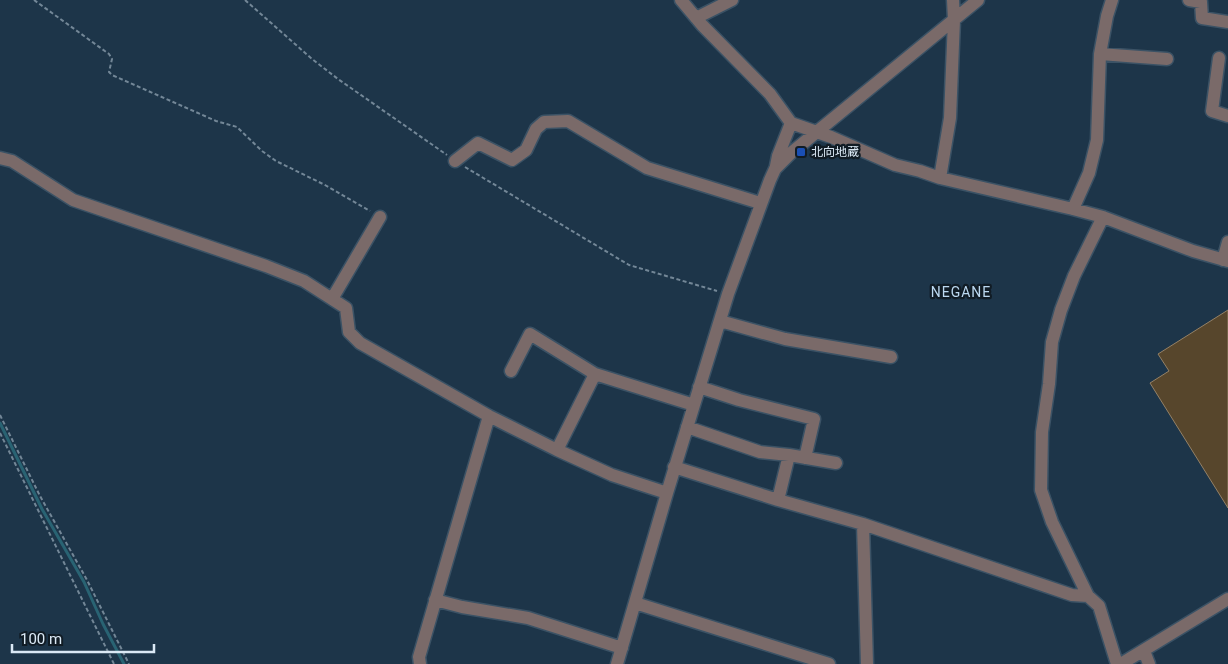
<svg xmlns="http://www.w3.org/2000/svg" width="1228" height="664" viewBox="0 0 1228 664" font-family="Roboto,'Noto Sans JP',sans-serif">
  <rect width="100%" height="100%" fill="#1d3549"/>
  <g fill="none" stroke-linecap="round" stroke-linejoin="round">
    <path stroke="#296373" stroke-width="3" d="M0,423L42,509L84,582L103,624L124,664"/>
  </g>
  <path fill="#57462c" stroke="#948166" d="M1228,310V508L1150,383L1169,371L1158,354Z"/>
  <g fill="none" stroke-linecap="round" stroke-linejoin="round">
    <defs>
      <path id="minor" d="M681,0L702,25L770,94L791,123L831,137L895,165L920,171L940,178L1073,209L1103,217L1193,251L1228,261
        M1189,0L1201,2L1202,18L1228,22
        M696,18L732,0
        M1100,54L1167,59
        M1219,58L1212,111L1228,116
        M0,158L12,161L73,200L266,266L304,281L346,308L349,332L360,343L489,416L557,450L612,475L667,493
        M455,161L478,143L512,160L526,150L536,129L544,122L568,121L647,168L760,203
        M776,166L778,156L791,123
        M940,178L950,118L954,20L953,0
        M1073,209L1089,173L1097,140L1100,54L1107,16L1112,0
        M1103,217L1074,276L1061,310L1052,342L1049,384L1042,432L1041,490L1052,522L1088,596L1099,606L1117,664
        M1223,260L1228,242
        M332,299L380,217
        M720,321L785,339L891,357
        M511,371L530,334L595,374L557,450
        M595,374L694,405
        M699,387L739,400L814,419L805,458
        M687,427L760,452L789,455L836,463
        M674,467L778,500L863,524L1072,595L1088,596
        M778,500L789,455
        M863,524L867,664
        M435,600L462,607L528,618L622,648
        M635,603L829,664
        M1144,651L1149,664
        M420,664L419,657L489,416
        M617,664L667,493L728,294L770,180L775,169L791,153L978,0
        M1121,664L1228,599"/>
    </defs>
    <use href="#minor" stroke="#3b5265" stroke-width="15"/>
    <path stroke="#738797" stroke-width="2" stroke-dasharray="4 2.5" stroke-linecap="butt" d="M34,0L109,54L112,59L109,72L112,75L216,121L237,127L262,151L276,161L325,185L370,211
      M245,0L312,59L338,79L447,155
      M465,167L629,265L717,291
      M0,415L40,496L87,580L129,664
      M0,433L114,664"/>
    <use href="#minor" stroke="#7a6a69" stroke-width="12"/>
  </g>
  <rect fill="#1a4fb4" stroke="#111c25" stroke-width="2" x="796" y="147" width="10" height="10" rx="2.5"/>
  <g text-anchor="middle" dominant-baseline="central" stroke-width="4.5" stroke-linejoin="round" paint-order="stroke">
    <g font-size="12" fill="#dbe9f5" stroke="#111c25" text-anchor="start">
      <text x="811" y="152">北向地蔵</text>
    </g>
    <g font-size="14" letter-spacing="1" fill="#bbd8f0" stroke="#111c25">
      <text x="961" y="292">NEGANE</text>
    </g>
  </g>
  <path d="M12 644v8h142v-8" fill="none" stroke="#dbe9f5" stroke-width="2.5"/>
  <text x="20" y="644" font-size="15" fill="#dbe9f5" stroke="#111c25" stroke-width="4" paint-order="stroke">100 m</text>
</svg>
